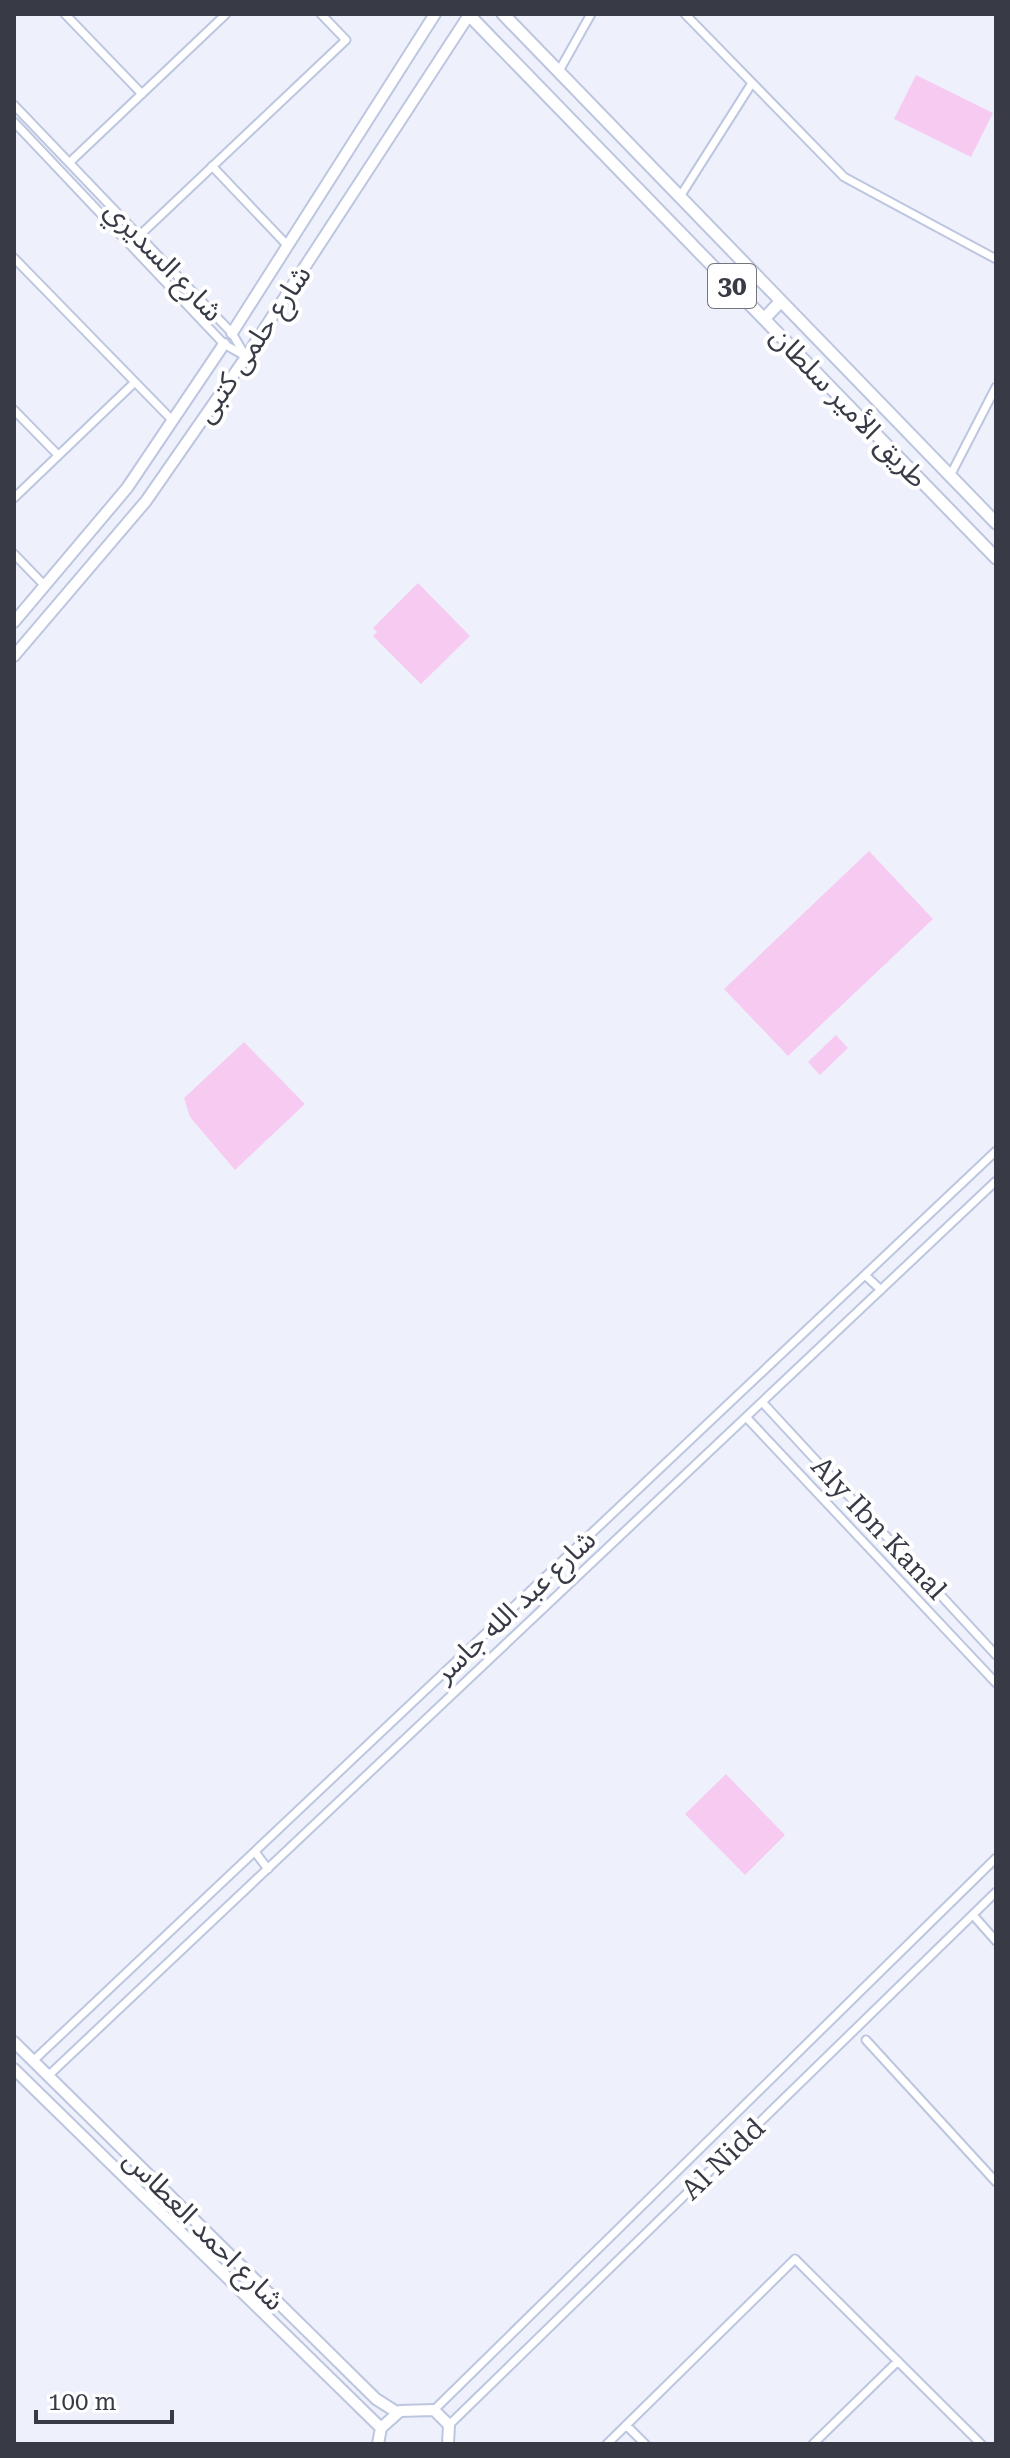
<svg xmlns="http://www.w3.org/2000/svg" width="1010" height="2458" viewBox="0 0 1010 2458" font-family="'Roboto Serif','Noto Sans Arabic',serif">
  <rect width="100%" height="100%" fill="#eef1fc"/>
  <path fill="#f7cbf1" d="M916,75L993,113L971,157L894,119Z
    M418,583L470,636L421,684L373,636L377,632L373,628Z
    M869,851L933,919L788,1056L724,989Z
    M836,1035L848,1048L820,1075L808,1062Z
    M244,1042L305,1104L235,1170L190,1117L184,1098Z
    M726,1774L785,1835L745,1875L685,1814Z"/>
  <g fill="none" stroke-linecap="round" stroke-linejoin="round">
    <defs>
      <path id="street" d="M65,14L142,94
        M685,14L844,177L996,259
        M559,71L591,14
        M14,105L232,333L246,357
        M14,122L224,344L245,356
        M70,162L226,14
        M212,166L288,246
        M681,195L752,83
        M140,235L346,40L321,14
        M14,258L173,421
        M14,410L58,455
        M950,476L996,387
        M14,498L135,382
        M14,554L45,586
        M865,1275L881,1290
        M762,1402L996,1655
        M746,1417L996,1683
        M255,1852L268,1869
        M973,1915L996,1941
        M866,2040L996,2182
        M33,2061L996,1151
        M48,2076L996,1181
        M434,2410L996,1858
        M449,2425L996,1892
        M626,2425L645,2444
        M607,2444L795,2259L981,2444
        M813,2444L898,2361"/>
      <path id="secondary" d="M232,333L435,14
        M14,622L127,488L224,344
        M14,656L146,501L246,357L469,15
        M14,2042L376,2399L398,2413
        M14,2069L381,2428
        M378,2444L381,2428L400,2411L434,2410L449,2425L448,2444"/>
      <path id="primary" d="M468,14L996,558
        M503,14L996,523
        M764,319L781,301"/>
    </defs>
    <use href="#street" stroke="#bdc6e0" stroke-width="11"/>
    <use href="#secondary" stroke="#bdc6e0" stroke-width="14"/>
    <use href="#primary" stroke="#bdc6e0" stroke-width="15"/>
    <use href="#street" stroke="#fff" stroke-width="7"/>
    <use href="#secondary" stroke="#fff" stroke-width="10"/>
    <use href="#primary" stroke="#fff" stroke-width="11"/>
  </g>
  <g text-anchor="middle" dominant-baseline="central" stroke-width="8" stroke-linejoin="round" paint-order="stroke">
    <rect fill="#fff" stroke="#74767e" stroke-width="2" x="708" y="264" width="48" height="44" rx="6"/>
    <g font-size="26" font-weight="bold" fill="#383b46">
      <text x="732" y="286">30</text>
    </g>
    <g font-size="28" fill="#383b46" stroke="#fff">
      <text transform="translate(164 261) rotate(46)">شارع السديري</text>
      <text transform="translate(253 344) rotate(-56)">شارع حلمى كتبى</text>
      <text transform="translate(849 407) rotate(46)">طريق الأمير سلطان</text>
      <text transform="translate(879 1528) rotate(47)">Aly Ibn Kanal</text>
      <text transform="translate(515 1606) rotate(-43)">شارع عبد الله جاسر</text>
      <text transform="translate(723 2159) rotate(-44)">Al Nidd</text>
      <text transform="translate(204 2230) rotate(45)">شارع احمد العطاس</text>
    </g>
  </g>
  <rect width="1010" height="2458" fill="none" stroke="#383b46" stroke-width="32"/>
  <path d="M36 2410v12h136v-12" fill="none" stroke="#383b46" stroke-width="4"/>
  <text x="48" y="2410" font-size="24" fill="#383b46" stroke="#ffffff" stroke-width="6" paint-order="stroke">100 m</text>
</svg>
